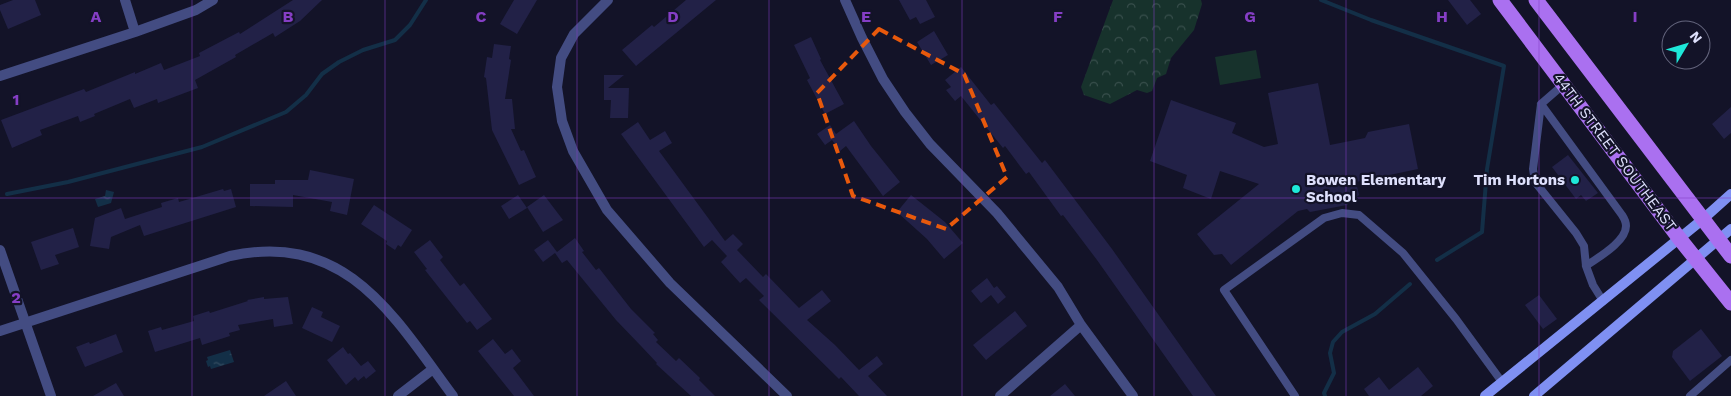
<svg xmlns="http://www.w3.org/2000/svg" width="1731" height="396" viewBox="0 0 1731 396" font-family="'Work Sans',sans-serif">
  <defs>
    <pattern id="forest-crowns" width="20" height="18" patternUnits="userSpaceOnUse" patternTransform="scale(1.25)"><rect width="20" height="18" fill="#17322c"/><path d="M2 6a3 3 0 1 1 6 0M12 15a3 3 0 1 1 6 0" fill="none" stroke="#384f4c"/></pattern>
    <pattern id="water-ripples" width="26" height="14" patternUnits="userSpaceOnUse" patternTransform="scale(1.25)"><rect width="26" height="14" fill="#132f47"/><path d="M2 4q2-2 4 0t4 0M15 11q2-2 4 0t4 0" fill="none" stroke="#354d62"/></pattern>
  </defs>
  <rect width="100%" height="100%" fill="#131328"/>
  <path fill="url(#forest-crowns)" d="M1113,0H1201L1202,4L1194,30L1171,58L1166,74L1157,78L1152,91L1147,93L1137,90L1110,104L1084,95L1081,87Z"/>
  <path fill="#17322c" d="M1256,50L1261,78L1220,85L1215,57Z"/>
  <path fill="url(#water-ripples)" d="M106,190L114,192L111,203L98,207L95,199L105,196Z
    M230,350L234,362L211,369L210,366L208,367L206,361L208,360L207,357Z"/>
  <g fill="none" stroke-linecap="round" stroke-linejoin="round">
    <path stroke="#132f47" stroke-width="4" d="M1321,0L1371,20L1504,66L1487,169L1482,232L1437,260
      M7,194L68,182L202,147L286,112L306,95L322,74L339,62L363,50L395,40L410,25L426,0
      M1325,396L1324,393L1334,373L1330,353L1333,342L1342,332L1375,314L1410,284"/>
  </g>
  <path fill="#222147" d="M13,0H35L41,15L8,29L0,10V5Z
    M293,0H322L300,21L275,37L273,33L235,55L236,57L195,80L198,88L158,103L157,99L134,108L130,99L94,114L95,116L80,122L78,116L40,130L42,135L12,148L1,120L84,89L86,92L135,72V74L161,63L164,70L200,56L199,53L239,32L240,34Z
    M514,0H537L517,34L500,24Z
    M686,0H716L636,66L622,50L652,25L654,27Z
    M899,0H926L935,17L920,24L916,17L910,20Z
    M1448,0H1470L1481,14L1467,25Z
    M934,31L948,55L931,65L917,42Z
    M811,37L821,59L820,60L844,104L825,114L807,80L810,78L794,45Z
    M494,44L511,46L509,59L511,60L505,99H512L515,129H511L521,151L524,150L536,177L519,185L492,130L486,78L484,77L487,57L492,58Z
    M961,67L991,105L994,103L1042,163L1045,160L1112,249L1216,396H1193L1097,260L1063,215L1061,216L1029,172L1026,174L1005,146L1003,148L961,96L955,101L946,90L951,87L945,80Z
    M604,75H624L608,88H629L628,118H610L611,100H604Z
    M1318,83L1330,145L1365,138L1368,132L1409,124L1418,169L1356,182L1359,195L1347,205L1310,212L1307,209L1298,211L1231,265L1222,254L1214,255L1197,234L1259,184L1220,171L1211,199L1183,188L1187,175L1150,161L1171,100L1236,123L1232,133L1264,147L1278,144L1268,93Z
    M1731,107V133L1724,139L1712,124Z
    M854,121L871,146L900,182L883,196L846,146L840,151L832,140L825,145L817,134L830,125L836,134Z
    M638,122L650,140L665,131L672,143L659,151L725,241L733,234L743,244L737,250L763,277L766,274L799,308L822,290L831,301L807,320L835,345L859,370L877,356L883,364L868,376L887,396H859L841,377L839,379L759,300L764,296L746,278L740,283L721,262L727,256L712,240L704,247L621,134Z
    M1568,155L1598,193L1586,201L1581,195L1576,199L1552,167Z
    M310,170L354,179L347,215L330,211L332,202L293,195V207L250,206V184H275V180H308Z
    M223,189L224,191L231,189L236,207L144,236L140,225L111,237L109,249L90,246L95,218L121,208L125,219L162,207L161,203L178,198L179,202Z
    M518,195L527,208L509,219L501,206Z
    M544,195L563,220L543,232L527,207Z
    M911,195L945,222L963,243L944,259L927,239L897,212Z
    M374,205L412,230L401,247L398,245L395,250L386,244L387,241L361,224Z
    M73,228L79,247L55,255L59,264L41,270L31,242Z
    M575,238L584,251L582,252L596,270L599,268L631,309L655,333L653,334L658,340L656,342L676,361L679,358L700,378L699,380L715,396H691L656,364L657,363L641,346L616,320L567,260L562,263L555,253L543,262L534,250L548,240L557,252Z
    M430,240L443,257L440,260L460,286L464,283L492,319L477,330L470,321L467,323L440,289L425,270L427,269L414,252Z
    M987,278L994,288L997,286L1006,297L998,304L991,295L981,303L971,291Z
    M1539,295L1557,319L1543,329L1525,305Z
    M264,297V299L288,297L293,324L274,327L273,319L238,325L240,330L229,333L230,336L202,345L200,338L155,352L148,331L161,327L162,330L194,321L193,316L209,311L210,313L248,301L247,300Z
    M312,307L323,312L321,317L340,326L332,342L302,328Z
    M1015,311L1027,326L986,360L973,345Z
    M1701,329L1722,356L1690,381L1672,357L1673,351Z
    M116,334L123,352L85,367L76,347L89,342L90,344Z
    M493,339L505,354L512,349L521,361L513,368L534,396H514L478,351Z
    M343,347L348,354L350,353L361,366L368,361L376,371L366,379L364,376L358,381L355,377L346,385L327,360Z
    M1418,367L1433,386L1421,396H1369L1364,389L1379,377L1389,390Z
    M286,381L296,396H264Z
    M116,383L124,396H93Z
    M1065,384L1075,396H1050Z"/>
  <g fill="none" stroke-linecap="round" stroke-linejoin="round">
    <path stroke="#434c82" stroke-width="8" d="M1564,84L1541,104L1533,169L1535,182L1576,233L1584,246L1586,266L1593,285L1603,301
      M1541,104L1622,215C1624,218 1626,223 1626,226C1626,242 1597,258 1586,266
      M1295,396L1224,290L1324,218L1342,213L1359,215L1403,253L1456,319L1502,382
      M1690,396L1731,360"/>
    <path stroke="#434c82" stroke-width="10" d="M125,0L135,32
      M608,0L574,34L561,58L557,87L562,121L573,151L607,210L670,283L787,396
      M845,0L862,38L883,79L905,112L930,144L997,213L1058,287L1081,325L1133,396
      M0,76L135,32L196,10L213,0
      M0,250L51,396
      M0,331L230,256C346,231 393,315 453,396
      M398,396L433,369
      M1000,396L1081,325"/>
    <path stroke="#7f90f2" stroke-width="10" d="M1485,396L1702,220L1731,194
      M1534,396L1731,229"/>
    <path stroke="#aa70f0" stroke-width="15" d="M1500,0L1679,238L1731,303
      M1536,0L1731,256"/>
  </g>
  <path fill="none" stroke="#e8590c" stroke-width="4" stroke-dasharray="10 6" stroke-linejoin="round" d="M879,29L964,74L1007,177L946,229L853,196L817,93Z"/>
  <path fill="none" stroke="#853ec5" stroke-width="1" stroke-opacity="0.55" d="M192,0V396M385,0V396M577,0V396M769,0V396M962,0V396M1154,0V396M1346,0V396M1539,0V396M0,198H1731"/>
  <g fill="#1ee8d9" stroke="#131328" stroke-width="2">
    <circle cx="1575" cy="180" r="5"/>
    <circle cx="1296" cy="189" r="5"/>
  </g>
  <g text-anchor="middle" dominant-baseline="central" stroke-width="4.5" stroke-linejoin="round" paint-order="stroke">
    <g font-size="15" fill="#dee0fc" stroke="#131328">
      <text transform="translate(1615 152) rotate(53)">44TH STREET SOUTHEAST</text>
    </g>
    <g font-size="15" font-weight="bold" fill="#dee0fc" stroke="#131328" text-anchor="start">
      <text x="1306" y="180">Bowen Elementary<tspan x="1306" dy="17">School</tspan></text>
      <text x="1565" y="180" text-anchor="end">Tim Hortons</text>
    </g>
  </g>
  <g font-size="16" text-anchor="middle" font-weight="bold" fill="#853ec5" stroke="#131328" stroke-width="4.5" stroke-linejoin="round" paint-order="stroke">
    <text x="96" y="22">A</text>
    <text x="288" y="22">B</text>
    <text x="481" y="22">C</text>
    <text x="673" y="22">D</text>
    <text x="866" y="22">E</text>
    <text x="1058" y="22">F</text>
    <text x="1250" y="22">G</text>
    <text x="1442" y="22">H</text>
    <text x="1635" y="22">I</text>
    <text x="16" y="105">1</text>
    <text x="16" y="303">2</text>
  </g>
  <g transform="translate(1686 45) rotate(52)"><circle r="24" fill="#131328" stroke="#64657d"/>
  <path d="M0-4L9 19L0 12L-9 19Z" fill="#1ee8d9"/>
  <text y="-8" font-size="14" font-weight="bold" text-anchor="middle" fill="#dee0fc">N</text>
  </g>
</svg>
